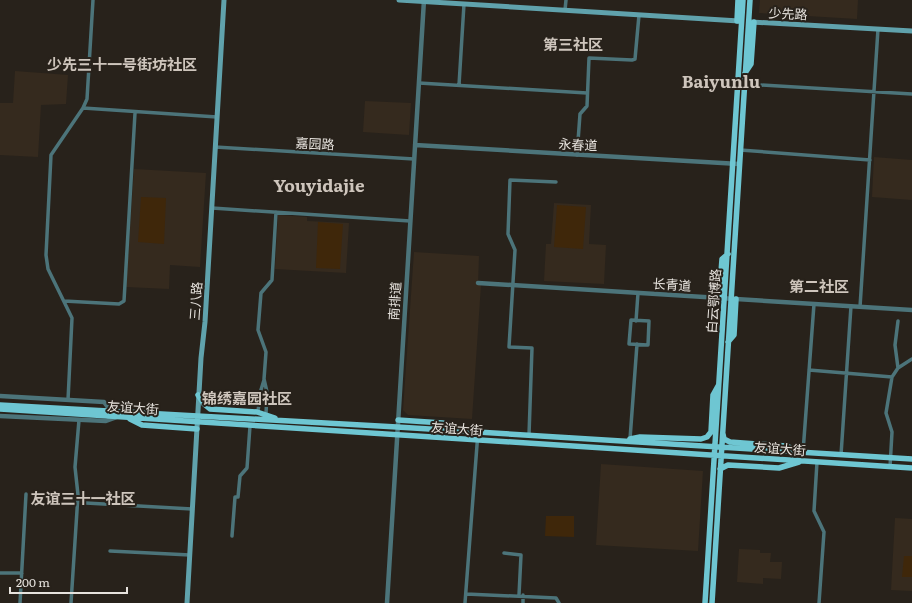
<svg xmlns="http://www.w3.org/2000/svg" width="912" height="603" viewBox="0 0 912 603" font-family="Literata,'Noto Sans SC',serif">
  <rect width="100%" height="100%" fill="#28221b"/>
  <path fill="#352a1e" d="M760,0H858L857,19L759,13Z
    M15,71L68,75L66,104L41,105L38,157L0,155V103H13Z
    M365,101L411,103L409,135L363,132Z
    M874,157L912,160V200L872,197Z
    M134,169L206,173L200,267L170,265L169,289L126,287Z
    M554,203L591,205L589,244L606,245L604,284L544,281L546,244H551Z
    M278,215L307,217V221L349,223L346,273L275,269Z
    M414,252L479,256L478,284L481,285L472,419L408,415L403,410Z
    M601,464L703,471L698,551L596,545Z
    M895,518L912,519V591L891,590Z
    M739,549L760,550V553H771L770,562H782L781,579L763,578V584L737,582Z"/>
  <path fill="#3f270a" d="M141,197L166,198L164,244L138,242Z
    M557,205L586,207L583,249L554,247Z
    M318,222L343,224L340,269L316,268Z
    M546,516H574V537L545,536Z
    M904,556H912V577H902Z"/>
  <g fill="none" stroke-linecap="round" stroke-linejoin="round">
    <path stroke="#4c747a" stroke-width="3.5" d="M93,0L87,99L83,108L217,117
      M565,10L566,0
      M419,83L587,93
      M744,84L912,94
      M459,85L464,4
      M215,147L414,159
      M740,150L870,160
      M577,155L580,114L587,106L589,58L632,60L635,59L639,15
      M212,208L410,221
      M64,301L119,304L124,301L135,113
      M860,307L878,29
      M631,320L649,321L648,345L629,344Z
      M636,321L638,293
      M898,368L895,345L898,321
      M809,370L892,377
      M68,400L72,318L48,269L46,255L51,155L83,108
      M258,412L260,393L264,380
      M266,414L267,392L264,379L266,352L258,330L261,293L272,280L276,212
      M529,435L532,348L509,347L515,250L508,234L510,180L556,182
      M630,439L637,344
      M803,452L814,304
      M841,455L851,306
      M817,462L814,511L824,532L819,603
      M890,467L892,432L886,413L892,377L898,368L912,359
      M86,503L192,509
      M232,536L235,497H238L240,476L247,468L250,426
      M110,551L190,555
      M504,553L521,555L519,595
      M0,573H22
      M466,594L556,598L559,603
      M20,603L26,494
      M71,603L78,495L75,467L79,420
      M465,603L478,432
      M523,603V595"/>
    <path stroke="#4c747a" stroke-width="4.5" d="M415,145L739,164
      M478,283L912,310
      M0,396L104,402L110,410
      M0,416L106,421L117,417
      M387,603L424,0"/>
    <path stroke="#60a2ac" stroke-width="5" d="M399,0L739,21
      M751,22L912,31
      M187,603L201,358L205,322L224,0"/>
    <path stroke="#6ec6d2" stroke-width="5.5" d="M737,21L738,0
      M745,73L751,64L754,22
      M719,298L722,259L728,254
      M728,342L734,335L736,299
      M198,395L204,404L210,409L257,412L275,418
      M0,405L397,427L912,459
      M0,409L912,468
      M130,419L142,425L197,429
      M398,420L443,423L457,429
      M723,434L724,439L730,442L786,446L797,450
      M630,439L640,437L701,439L707,437L711,432L713,395L718,386
      M720,469L728,465L779,468L799,462
      M705,603L743,0
      M712,603L750,0"/>
  </g>
  <g text-anchor="middle" dominant-baseline="central" stroke-width="4" stroke-linejoin="round" paint-order="stroke">
    <g font-size="13" fill="#e7e3de" stroke="#28221b">
      <text transform="translate(788 13) rotate(3)">少先路</text>
      <text transform="translate(315 143) rotate(3)">嘉园路</text>
      <text transform="translate(578 144) rotate(3)">永春道</text>
      <text transform="translate(672 284) rotate(4)">长青道</text>
      <text transform="translate(195 301) rotate(-86)">三八路</text>
      <text transform="translate(394 301) rotate(-86)">南排道</text>
      <text transform="translate(713 301) rotate(-86)">白云鄂博路</text>
      <text transform="translate(133 407) rotate(4)">友谊大街</text>
      <text transform="translate(457 428) rotate(4)">友谊大街</text>
      <text transform="translate(780 448) rotate(4)">友谊大街</text>
    </g>
    <g font-size="15" font-weight="bold" fill="#cec5bc" stroke="#28221b">
      <text x="573" y="43">第三社区</text>
      <text x="122" y="63">少先三十一号街坊社区</text>
      <text x="819" y="285">第二社区</text>
      <text x="247" y="397">锦绣嘉园社区</text>
      <text x="83" y="497">友谊三十一社区</text>
    </g>
    <g font-size="17" font-weight="bold" fill="#cec5bc" stroke="#28221b">
      <text x="721" y="80">Baiyunlu</text>
      <text x="319" y="184">Youyidajie</text>
    </g>
  </g>
  <path d="M10 587v6h117v-6" fill="none" stroke="#e7e3de" stroke-width="2"/>
  <text x="16" y="587" font-size="12" fill="#e7e3de" stroke="#28221b" stroke-width="3" paint-order="stroke">200 m</text>
</svg>
